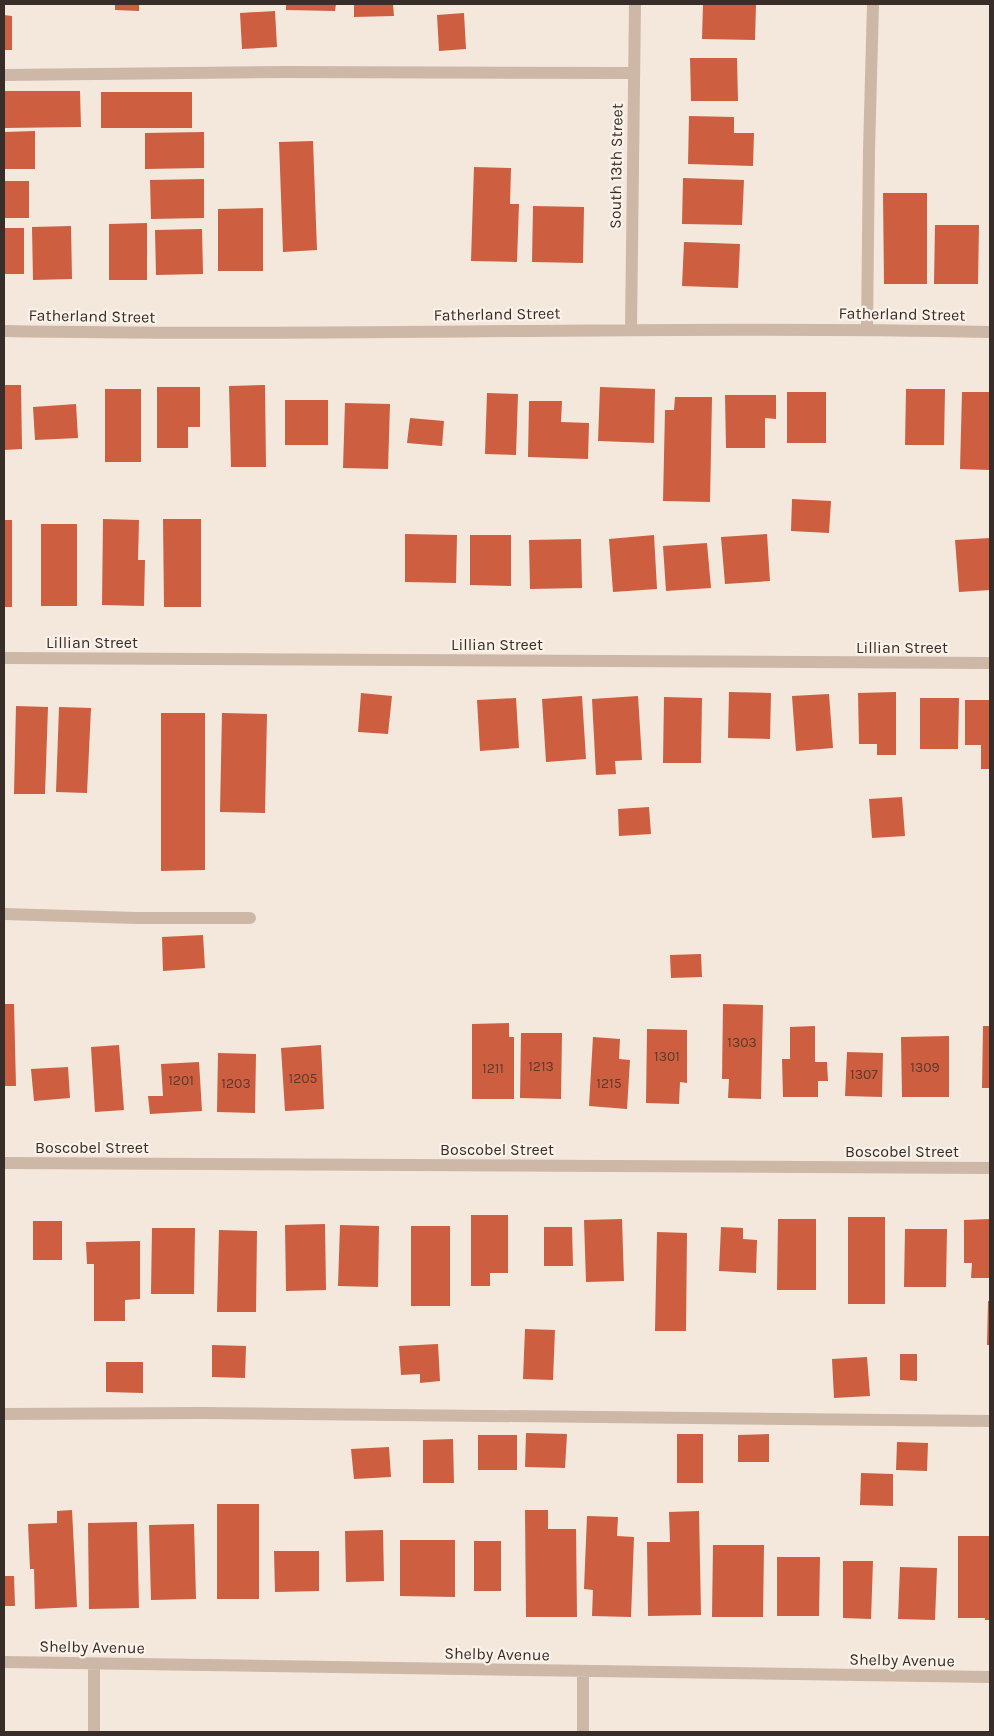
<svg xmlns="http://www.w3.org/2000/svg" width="994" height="1736" viewBox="0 0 994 1736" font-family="Karla,sans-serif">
  <rect width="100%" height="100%" fill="#f4e8dc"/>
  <path fill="#cd5e40" d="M115,4H139V11L115,10Z
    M286,4H336L335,11L286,10Z
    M354,4H393L394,16L354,17Z
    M703,4H756L755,40L702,39Z
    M275,11L277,47L242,49L240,13Z
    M464,13L466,49L439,51L437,15Z
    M4,15L12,16V50H4Z
    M690,58H737L738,101H691Z
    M4,91H80L81,127L4,128Z
    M101,92H192V128H101Z
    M689,116L734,117V133H754L753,166L688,164Z
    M35,131V169H4V132Z
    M204,132V168L145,169V133Z
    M313,141L317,250L283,252L279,142Z
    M474,167L511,168L510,204H519L517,262L471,261Z
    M683,178L744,180L742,225L682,224Z
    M204,179V218L151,219L150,180Z
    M4,181H29V218H4Z
    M883,193H927V284H884Z
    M533,206L584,207L583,263L532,262Z
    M263,208V271H218V209Z
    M147,223V280H109V224Z
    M935,225H979L978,284H934Z
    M71,226L72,279L33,280L32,227Z
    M4,228H24V274H4Z
    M202,229L203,274L156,275L155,230Z
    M684,242L740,244L738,288L682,286Z
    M4,385H21L22,449L4,450Z
    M265,385L266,467H231L229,386Z
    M157,387H200V427H188V448H157Z
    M600,387L655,389L654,443L598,441Z
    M105,389H141V462H105Z
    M906,389H945L944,445H905Z
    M787,392H826V443H787Z
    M962,392H990V470L960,469Z
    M487,393L518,394L516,455L485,454Z
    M725,395H776V419L765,418V448H726Z
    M675,397H712L710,502L663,501L665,410H674Z
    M285,400H328V445H285Z
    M529,401H562L561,422L589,423L588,459L528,457Z
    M345,403L390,404L388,469L343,468Z
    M76,404L78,438L35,440L33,407Z
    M410,418L444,421L442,446L407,443Z
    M792,499L831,501L829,533L791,531Z
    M103,519L139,520L138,560H145L144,606L102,605Z
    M163,519H201V607H164Z
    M4,520H12V607H4Z
    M41,524H77V606H41Z
    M405,534L457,535L456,583L405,582Z
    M767,534L770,581L725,584L721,537Z
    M470,535H511V586L470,585Z
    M654,535L657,589L613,592L609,539Z
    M990,538V590L959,592L955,540Z
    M581,539L582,588L530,589L529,540Z
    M707,543L711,588L666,591L663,546Z
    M729,692L771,693L770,739L728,738Z
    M896,692V755H877V744H859L858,693Z
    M361,693L392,696L388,734L358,732Z
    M829,694L833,748L796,751L792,696Z
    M582,696L586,759L546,762L542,699Z
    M638,696L642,760L615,761L616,774L596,775L592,699Z
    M664,697L702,698L701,763H663Z
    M516,698L519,748L480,751L477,700Z
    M920,698H959L958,749H920Z
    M965,700H990V769H981V745H965Z
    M16,706L48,707L45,794H14Z
    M59,707L91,708L87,793L56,792Z
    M161,713H205V870L161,871Z
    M222,713L267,714L265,813L220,812Z
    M902,797L905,836L872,838L869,799Z
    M649,807L651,834L619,836L618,809Z
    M203,935L205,968L163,971L162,937Z
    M701,954L702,977L671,978L670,955Z
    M4,1004H14L16,1086H4Z
    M723,1004L763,1005L761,1099L728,1098L729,1079H722Z
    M509,1023V1037H514V1099H472V1024Z
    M815,1026V1062H827L828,1081H818V1097H783L782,1059H790V1027Z
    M983,1026H990V1088H982Z
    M647,1029L687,1030V1083L680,1082L679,1104L646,1103Z
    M521,1033H562L561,1099L520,1098Z
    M949,1036V1097H902L901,1037Z
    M593,1037L620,1039L619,1059L630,1060L627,1109L589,1106Z
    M119,1045L124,1110L95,1112L91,1047Z
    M321,1045L324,1109L285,1111L281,1048Z
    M847,1052L883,1053L882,1097L845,1096Z
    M218,1053L256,1054L255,1113L217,1112Z
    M199,1062L202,1111L150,1114L148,1096H163L161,1064Z
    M68,1067L70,1098L34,1101L31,1069Z
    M471,1215H508V1273H490V1286H471Z
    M848,1217H885V1304H848Z
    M622,1219L624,1281L586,1282L584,1220Z
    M778,1219H816V1290H777Z
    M990,1219V1278H971L972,1263H964V1220Z
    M33,1221H62V1260H33Z
    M325,1224L326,1290L286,1291L285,1225Z
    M340,1225L379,1226L378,1287L338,1286Z
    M411,1226H450V1306H411Z
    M544,1227H572L573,1266H544Z
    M721,1227L743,1228V1239L757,1240L756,1273L719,1271Z
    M152,1228H195L194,1294H151Z
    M905,1229H947L946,1287H904Z
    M219,1230L257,1231L256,1312H217Z
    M657,1232L687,1233L686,1331H655Z
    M140,1241V1299L125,1300V1321H94V1264H87L86,1242Z
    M988,1301H990V1345H987Z
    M525,1329L555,1330L553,1380L523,1379Z
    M438,1344L440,1381L420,1383V1374L401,1375L399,1346Z
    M212,1345L246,1346L245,1378L212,1377Z
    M900,1354H917V1381L900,1380Z
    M867,1357L870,1396L834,1398L832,1359Z
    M106,1362H143V1393L106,1392Z
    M526,1433L567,1434L565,1468L525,1467Z
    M677,1434H703V1483H677Z
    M769,1434V1462H738V1435Z
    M478,1435H517V1470H478Z
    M453,1439L454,1483H423V1440Z
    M897,1442L928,1443L927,1471L896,1470Z
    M389,1447L391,1477L354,1479L351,1449Z
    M861,1473L893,1474V1506L860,1505Z
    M217,1504H259V1599H217Z
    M72,1510L77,1607L35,1609L34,1569H30L28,1524L57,1523V1511Z
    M525,1510H548V1529H576L577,1617H526Z
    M699,1511L701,1615L648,1616L647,1542H670L669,1512Z
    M587,1516L618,1517L617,1536L634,1537L631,1617L592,1616L593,1590L584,1589Z
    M137,1522L139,1608L89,1609L88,1523Z
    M194,1524L196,1599L151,1600L149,1525Z
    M383,1530L384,1581L346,1582L345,1531Z
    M958,1536H990V1620H985V1618H958Z
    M400,1540H455V1597L400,1596Z
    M474,1541H501V1591H474Z
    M713,1545H764L763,1617H712Z
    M274,1551H319V1591L275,1592Z
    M777,1557H820L819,1616H777Z
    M843,1561H873L871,1619L843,1618Z
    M900,1567L937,1568L935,1620L898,1619Z
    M4,1576H14L15,1606H4Z"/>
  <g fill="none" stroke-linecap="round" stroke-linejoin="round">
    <path stroke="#cdb7a7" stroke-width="12" d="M4,75L285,72L633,73
      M631,329L635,4
      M867,329L869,151L873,4
      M4,331C333,337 661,325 990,332
      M4,658L990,663
      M4,914L137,918H250
      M4,1163L990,1168
      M4,1414L201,1413L990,1421
      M4,1662L990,1677
      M583,1671V1732
      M94,1732V1664"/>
  </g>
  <g text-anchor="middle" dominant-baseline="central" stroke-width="4.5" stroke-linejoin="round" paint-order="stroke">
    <g font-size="14" fill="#5d392e">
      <text x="742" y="1042">1303</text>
      <text x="667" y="1056">1301</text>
      <text x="541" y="1066">1213</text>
      <text x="925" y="1067">1309</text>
      <text x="493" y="1068">1211</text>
      <text x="864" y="1074">1307</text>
      <text x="303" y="1078">1205</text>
      <text x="181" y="1080">1201</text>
      <text x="236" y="1083">1203</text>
      <text x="609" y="1083">1215</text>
    </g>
    <g font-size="16" fill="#382d28" stroke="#fbf2e9">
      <text transform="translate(616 166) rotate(-89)">South 13th Street</text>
      <text transform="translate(497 314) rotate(-1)">Fatherland Street</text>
      <text transform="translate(902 314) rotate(1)">Fatherland Street</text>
      <text transform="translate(92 316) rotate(1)">Fatherland Street</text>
      <text x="92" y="642">Lillian Street</text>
      <text x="497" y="644">Lillian Street</text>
      <text x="902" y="647">Lillian Street</text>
      <text x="92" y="1147">Boscobel Street</text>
      <text x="497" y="1149">Boscobel Street</text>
      <text x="902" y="1151">Boscobel Street</text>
      <text transform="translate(92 1647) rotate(1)">Shelby Avenue</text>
      <text transform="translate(497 1654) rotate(1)">Shelby Avenue</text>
      <text transform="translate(902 1660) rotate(1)">Shelby Avenue</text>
    </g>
  </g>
  <rect width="994" height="1736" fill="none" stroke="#382d28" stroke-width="10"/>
</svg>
